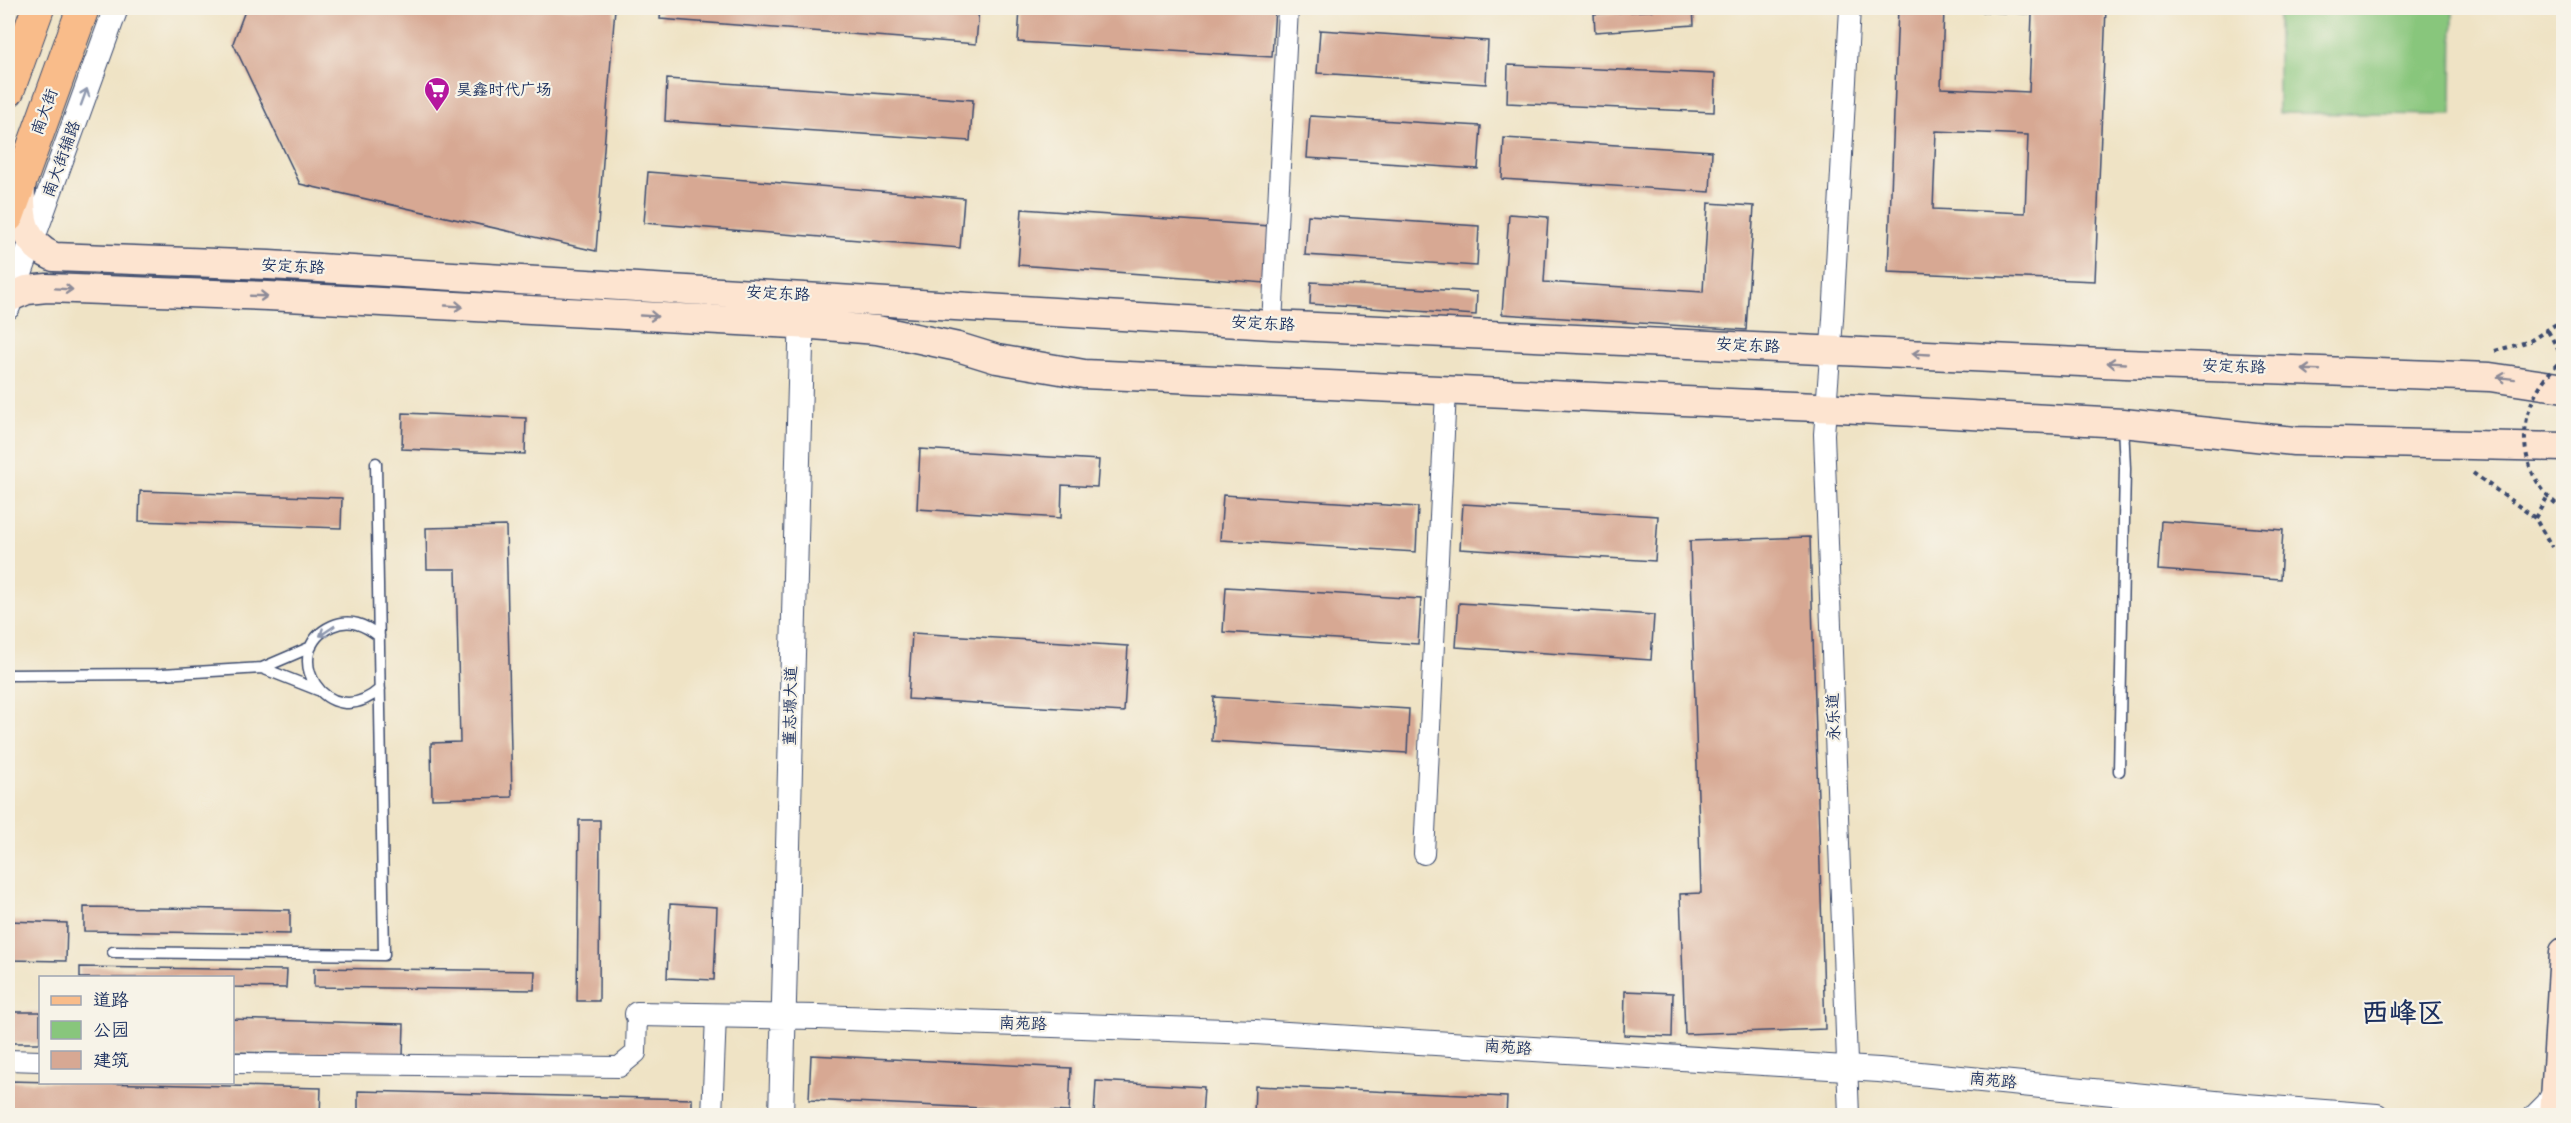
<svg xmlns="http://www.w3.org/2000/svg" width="2571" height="1123" viewBox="0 0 2571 1123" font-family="'Balsamiq Sans','LXGW WenKai TC',sans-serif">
  <rect width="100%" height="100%" fill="#f7f3e8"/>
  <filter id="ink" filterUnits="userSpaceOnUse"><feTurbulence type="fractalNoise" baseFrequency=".0167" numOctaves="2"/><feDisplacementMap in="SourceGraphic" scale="12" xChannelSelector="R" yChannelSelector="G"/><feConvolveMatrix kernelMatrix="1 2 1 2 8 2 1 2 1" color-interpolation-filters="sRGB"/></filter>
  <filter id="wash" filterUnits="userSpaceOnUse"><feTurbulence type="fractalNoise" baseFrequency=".008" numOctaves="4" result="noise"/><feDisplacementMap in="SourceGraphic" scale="24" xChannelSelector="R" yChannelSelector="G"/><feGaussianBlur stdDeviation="1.35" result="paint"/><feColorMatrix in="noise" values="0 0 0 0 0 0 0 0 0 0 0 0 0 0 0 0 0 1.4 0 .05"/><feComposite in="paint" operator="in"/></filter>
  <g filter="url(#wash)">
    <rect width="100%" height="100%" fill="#efe3c5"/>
    <path fill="#88c67c" stroke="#527a6d" stroke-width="1.5" d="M2278,8H2453L2452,115L2278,113Z"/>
    <g id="blocks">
      <path fill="#d7a893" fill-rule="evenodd" d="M246,8H615L596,251L300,184L233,43Z
        M661,8H979L976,44L660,19Z
        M1020,8H1275L1272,57L1018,42Z
        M1693,8L1694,25L1595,32L1594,14Z
        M1898,8H2106L2095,281L1888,272ZM1944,10L2032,14L2029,92L1941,88ZM1936,131L2028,135L2025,213L1933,209Z
        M1320,30L1488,41L1486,84L1317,73Z
        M1508,65L1715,74L1714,112L1507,103Z
        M667,79L973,100L970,141L665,121Z
        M1310,116L1481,126L1478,169L1307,158Z
        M1504,138L1712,151L1710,192L1502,179Z
        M648,172L964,198L960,248L644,223Z
        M1708,203L1754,206L1746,330L1502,314L1509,214L1548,217L1544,282L1703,292Z
        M1022,209L1270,226L1266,283L1018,265Z
        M1308,215L1479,226L1477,266L1305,255Z
        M1311,282L1477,292L1476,315L1310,304Z
        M403,413L526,418L525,454L402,449Z
        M920,449L1099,460L1097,487L1062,485L1061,518L917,509Z
        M140,491L342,498L341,528L139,521Z
        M1223,495L1418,507L1416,552L1220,540Z
        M1463,504L1658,516L1655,561L1460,549Z
        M2161,521L2283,530L2280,579L2158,570Z
        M506,526L512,797L432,799L431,743L460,742L456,569H427L426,528Z
        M1810,537L1825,1029L1685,1034L1680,894L1701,893L1690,541Z
        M1226,587L1421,599L1418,644L1223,632Z
        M1459,603L1654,615L1651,660L1456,647Z
        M912,633L1128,646L1124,712L908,699Z
        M1214,697L1409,709L1407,753L1212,741Z
        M579,820H600L599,1001H577Z
        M670,904L717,907L714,980L667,978Z
        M84,907L290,910V934L84,931Z
        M8,921L67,923L66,961L8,960Z
        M80,967L287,970L286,988L232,987V978H80Z
        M314,968L535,971L534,990L314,987Z
        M1625,991L1673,993L1672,1037L1624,1035Z
        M8,1012H40V1043H8Z
        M232,1019L404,1024L403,1056L232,1052Z
        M811,1055L1071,1068L1069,1112L809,1100Z
        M8,1081L321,1088L320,1116H8Z
        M1096,1081L1204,1087L1202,1116H1094Z
        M1255,1086L1507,1097L1506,1116H1254Z
        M358,1091L692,1099V1116H358Z"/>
    </g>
  </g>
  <g filter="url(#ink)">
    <use href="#blocks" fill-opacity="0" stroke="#3b4a6d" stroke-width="1.5"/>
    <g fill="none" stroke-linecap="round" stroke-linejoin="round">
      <defs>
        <path id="service" d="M379,636C365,625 350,618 332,626C277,651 327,736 380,689
          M262,668L318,690
          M8,675L162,674L262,668L311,647
          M2119,771L2125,469L2123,424
          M113,952L384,955L376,463"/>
        <path id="minor" d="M1272,325L1288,8
          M1424,854L1446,391
          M8,1060L40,1061
          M232,1063L619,1067L636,1053L637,1014
          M712,1116L716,1015
          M1849,1116L1824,434L1833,319L1850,8"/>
        <path id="tertiary" d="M8,307L116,8
          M637,1014L817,1017L1255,1032L1879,1070L2246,1106L2377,1116
          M781,1116L802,307
          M2536,1116L2548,1104L2555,1092"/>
        <path id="secondary" d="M21,183C20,215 21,243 54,257L269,265L1272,325L2125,364L2490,377L2564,388
          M8,298L27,290L47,288L268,296L813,325L877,330L958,347L997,359L1084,374L1840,408L2123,423L2294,441L2564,447
          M2554,1116L2564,952"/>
        <path id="primary" d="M8,91L38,8
          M8,216L83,8"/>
      </defs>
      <use href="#service" stroke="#3b4a6d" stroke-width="13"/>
      <use href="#minor" stroke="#3b4a6d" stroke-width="22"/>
      <use href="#tertiary" stroke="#3b4a6d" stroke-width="26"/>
      <use href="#secondary" stroke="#3b4a6d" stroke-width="31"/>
      <use href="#primary" stroke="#3b4a6d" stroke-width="34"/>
      <path stroke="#3b4a6d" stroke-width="4" stroke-dasharray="4.5 4.5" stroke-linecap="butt" d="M2548,331L2563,358
        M2495,351L2530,341L2564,319
        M2473,473L2535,518L2552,547
        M2535,518L2548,496"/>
      <use href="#service" stroke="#fff" stroke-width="10"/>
      <use href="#minor" stroke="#fff" stroke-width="20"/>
      <use href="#tertiary" stroke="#fff" stroke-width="24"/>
      <use href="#secondary" stroke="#fde4d0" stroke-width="28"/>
      <use href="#primary" stroke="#f9bc8a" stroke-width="32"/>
      <path stroke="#3b4a6d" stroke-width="4" stroke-dasharray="4.5 4.5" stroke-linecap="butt" d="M2564,358C2516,399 2508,470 2564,510"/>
    </g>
    <defs><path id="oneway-shaft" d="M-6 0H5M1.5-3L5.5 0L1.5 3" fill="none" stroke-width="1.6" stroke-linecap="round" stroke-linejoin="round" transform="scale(1.5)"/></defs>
    <g stroke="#8d97ae">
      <use href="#oneway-shaft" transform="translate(84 97) rotate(-70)"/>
      <use href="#oneway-shaft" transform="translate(327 631) rotate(146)"/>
    </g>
    <g stroke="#8c8a97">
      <use href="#oneway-shaft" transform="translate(64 289) rotate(4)"/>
      <use href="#oneway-shaft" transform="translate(259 296) rotate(2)"/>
      <use href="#oneway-shaft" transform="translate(454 306) rotate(3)"/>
      <use href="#oneway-shaft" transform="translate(649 316) rotate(3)"/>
      <use href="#oneway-shaft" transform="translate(1921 354) rotate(-177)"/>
      <use href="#oneway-shaft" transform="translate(2116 363) rotate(-177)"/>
      <use href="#oneway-shaft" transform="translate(2311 370) rotate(-178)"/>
      <use href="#oneway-shaft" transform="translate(2506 378) rotate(-173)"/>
    </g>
  </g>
  <defs>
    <symbol id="supermarket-pin" viewBox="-11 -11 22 30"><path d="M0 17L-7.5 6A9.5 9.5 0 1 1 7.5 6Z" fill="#b5179e" stroke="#f7f3e8"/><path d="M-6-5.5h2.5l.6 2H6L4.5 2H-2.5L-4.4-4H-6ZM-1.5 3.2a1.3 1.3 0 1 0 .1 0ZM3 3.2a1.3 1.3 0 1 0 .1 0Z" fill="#fff"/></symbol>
  </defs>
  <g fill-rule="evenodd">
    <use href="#supermarket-pin" x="422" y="75" width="30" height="40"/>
  </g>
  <g text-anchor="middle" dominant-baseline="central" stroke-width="4.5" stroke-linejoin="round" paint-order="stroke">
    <g font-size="16" fill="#1b2f5e" stroke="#f7f3e8" text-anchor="start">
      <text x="456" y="90">昊鑫时代广场</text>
    </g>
    <g font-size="16" fill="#1b2f5e" stroke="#f7f3e8">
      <text transform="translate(45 112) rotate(-70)">南大街</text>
      <text transform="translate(62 159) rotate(-70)">南大街辅路</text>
      <text transform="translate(293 267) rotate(3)">安定东路</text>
      <text transform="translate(778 294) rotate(3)">安定东路</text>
      <text transform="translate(1263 324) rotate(3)">安定东路</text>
      <text transform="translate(1748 346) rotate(3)">安定东路</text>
      <text transform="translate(2234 367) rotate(2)">安定东路</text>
      <text transform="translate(791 706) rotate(-89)">董志塬大道</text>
      <text transform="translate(1834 717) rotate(-92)">永乐道</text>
      <text transform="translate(1023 1024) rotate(2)">南苑路</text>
      <text transform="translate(1508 1048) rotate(4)">南苑路</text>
      <text transform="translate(1993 1081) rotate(6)">南苑路</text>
    </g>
    <g font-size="28" font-weight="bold" fill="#1b2f5e" stroke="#f7f3e8">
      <text x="2403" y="1013">西峰区</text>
    </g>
  </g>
  <rect width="2571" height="1123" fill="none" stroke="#f7f3e8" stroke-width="30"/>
  <rect x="39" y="976" width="195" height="108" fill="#f7f3e8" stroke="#9fa5b1" stroke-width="1.5"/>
  <rect x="51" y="996" width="30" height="9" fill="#f9bc8a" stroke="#9fa5b1" stroke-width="1.5"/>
  <text x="93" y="1006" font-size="18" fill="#1b2f5e">道路</text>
  <rect x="51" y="1021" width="30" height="18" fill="#88c67c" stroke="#9fa5b1" stroke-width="1.5"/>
  <text x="93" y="1036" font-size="18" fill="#1b2f5e">公园</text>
  <rect x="51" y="1051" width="30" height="18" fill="#d7a893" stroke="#9fa5b1" stroke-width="1.5"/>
  <text x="93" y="1066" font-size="18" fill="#1b2f5e">建筑</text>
</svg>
